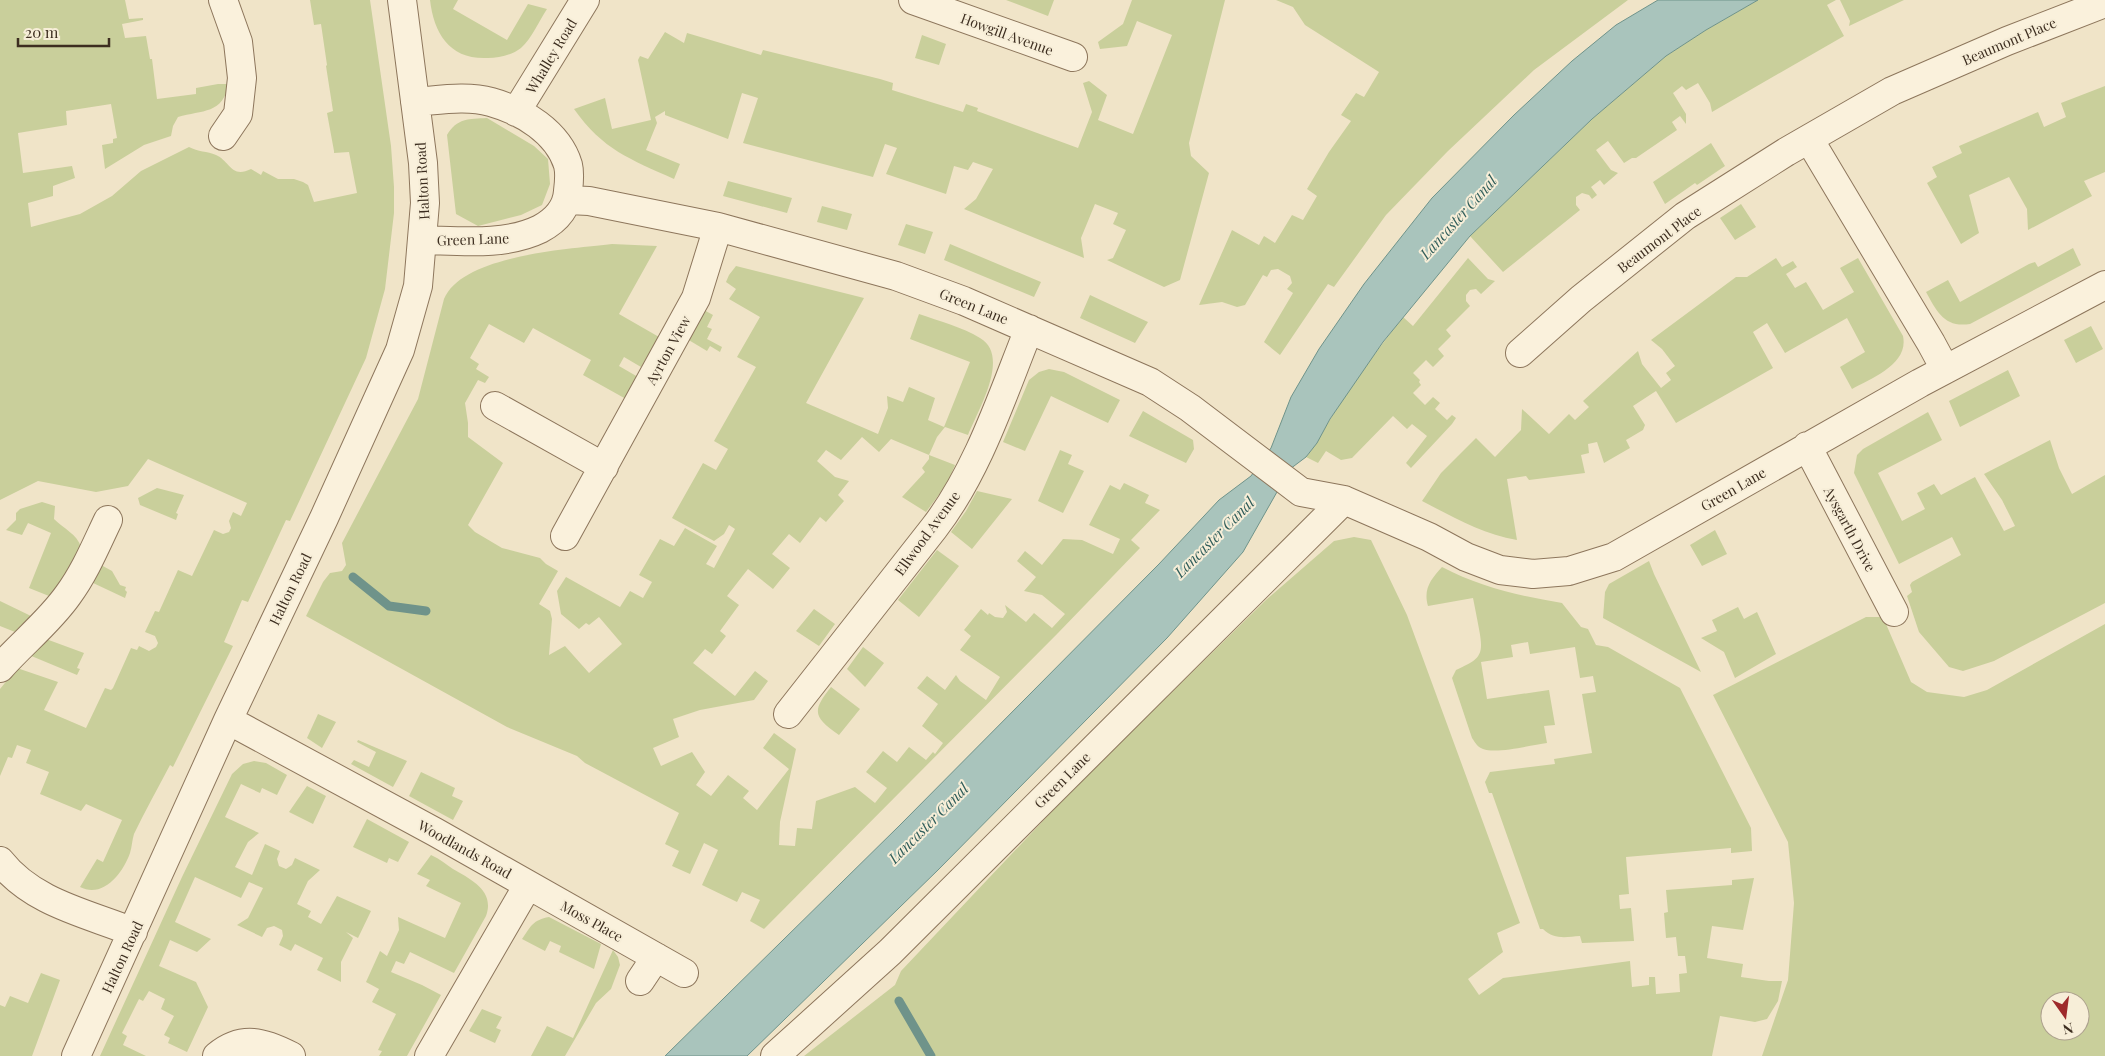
<svg xmlns="http://www.w3.org/2000/svg" width="2105" height="1056" viewBox="0 0 2105 1056" font-family="'Playfair Display',serif">
  <rect width="100%" height="100%" fill="#f0e4c8"/>
  <path fill="#c9cf9b" fill-rule="evenodd" d="M0,0H125L129,19L143,18V20L122,24L125,38L146,36L150,59H152L157,99L196,94V88L218,84H228C224,114 202,110 178,117L173,126L171,136L144,145L105,169L102,145L113,143V139L117,138L111,104L66,111L67,125L18,133L23,173L72,166L75,178L53,186V196L28,203L31,227L80,214L112,196L141,171L189,147C198,152 207,151 216,155C230,161 231,179 251,169L261,175L263,171L278,179H294L303,182L308,185L314,202L357,193L349,152L334,153V151L327,113L333,111L326,66L327,65L321,24L314,25L310,0H370L391,146L394,187V213L385,289L366,358L290,521L286,520L248,602L242,600L224,642L233,646L173,767L170,765C158,788 145,811 134,834C132,840 132,847 130,853C123,873 103,899 80,887L97,859L103,862L122,820L86,804L81,811L40,794L49,772L26,763L31,750L17,745L12,758L8,757L0,776V689L17,668L58,682L44,710L86,728L105,688L111,690L113,688L131,648L137,650L139,646L149,651L156,647L158,643L155,636L145,632L155,611L159,612L178,570L192,576L214,530L223,534L229,532L231,528L229,521L233,512L241,516L247,503L148,459L128,486L96,492L38,481L0,500Z
    M430,0H458L453,9L507,40L528,4L547,9C539,21 532,38 521,48C512,55 499,58 488,58C450,60 434,34 430,0Z
    M1006,0H1054L1048,16Z
    M1132,0H1225L1189,143L1191,156L1209,173L1180,280L1164,287L1107,260L1113,258L1126,230L1113,224L1118,213L1095,204L1081,238L1084,258L964,209L976,199L993,169L973,162L968,170L954,166L946,194L886,174L897,148L885,144L873,177L743,143L758,98L742,93L728,139L665,115V111L655,117L657,123L646,150L680,164L674,179C630,159 603,150 574,109L605,98L612,129L651,120L638,60L640,56L648,59L665,32L684,43L687,33L761,55L763,50L880,79L893,83L892,90L963,112L966,104L978,108L977,111L1078,148L1092,112L1083,83L1089,81L1107,95L1098,120L1133,134L1172,35L1137,21L1127,46L1100,49L1098,42L1123,24Z
    M1276,0H1628L1534,70L1448,151L1386,215L1334,287L1328,284L1280,355L1264,342L1293,293L1287,289L1292,283L1290,276L1278,269L1271,270L1267,277L1263,275L1245,305L1237,307L1222,302L1199,305L1232,230L1259,245L1264,236L1275,243L1292,215L1303,220L1317,196L1307,189L1329,152L1351,121L1341,115L1356,93L1364,97L1379,72L1305,25L1293,7Z
    M1758,0H1836L1827,5L1844,36L1712,112L1710,103L1698,83L1686,90L1682,86L1673,93L1686,114V124L1680,116L1672,122L1677,130L1636,158H1632L1624,163L1608,141L1596,150L1611,170L1618,173L1604,185L1600,180L1591,187L1597,195L1592,199L1589,195L1582,193L1576,197V205L1580,210L1503,272L1470,236L1592,119L1666,56L1706,30Z
    M1840,0H1904L1849,26L1850,21Z
    M922,35L946,44L939,65L915,58Z
    M2105,86V172L2084,181L2092,196L2028,230L2027,209L2009,177L1969,195L1979,233L1961,244L1927,183L1937,177L1932,167L1962,153L1959,146L2038,112L2044,127L2066,117L2061,103Z
    M487,118L534,146L548,159L550,184L542,205L521,215L478,226L456,214L447,135C457,118 469,119 487,118Z
    M1711,143L1725,166L1697,185L1695,183L1665,204L1653,182Z
    M728,181L792,198L787,213L723,196Z
    M1741,204L1756,227L1735,240L1720,218Z
    M822,206L852,214L847,230L817,222Z
    M906,224L933,232L925,254L898,245Z
    M612,244L657,246L619,314L659,337L641,367L624,357L619,366L638,377L626,399L583,375L591,360L533,328L524,343L489,324L470,358L479,364L476,369L489,377L485,383L478,380L465,403L468,423V437L503,463L468,525L475,532L502,548L540,558L546,564L558,571L539,604L550,611L552,619L549,655L565,646L589,673L622,644L599,617L589,625L586,623L579,629L561,614L557,591L566,577L620,607L630,591L643,598L652,582L639,575L660,539L674,546L685,528L717,546L706,564L714,568L735,529L729,525L724,534L714,541L672,518L703,463L716,470L728,449L714,441L756,367L737,357L760,317L729,299L736,289L726,282L729,275L736,266L864,298L806,403L878,434L888,408L887,396L903,402L909,387L935,398L928,420L944,427L970,362L910,339L919,314C939,321 962,327 980,338C1011,356 978,410 968,435L945,427L937,437L929,455L955,465L947,484L926,512L902,497L925,472L922,468L929,459V455L891,439L879,452L862,437L841,460L826,450L817,461L835,477L849,481L838,495L844,501L826,522L820,517L800,543L789,534L772,554L790,568L773,589L748,569L727,596L739,605L720,631L726,636L712,654L705,649L693,663L735,696L755,671L768,681L754,700L700,710L673,719L679,737L653,748L661,766L692,752L705,772L696,785L711,796L728,775L749,791L743,798L757,810L789,769L763,748L774,733L796,749L780,822L779,845L795,846L797,828L812,829L816,801L855,787L875,803L887,788L866,772L883,751L897,762L909,747L926,760L933,752L935,754L943,743L922,726L938,704L917,688L927,676L945,690L956,675L960,681L986,700L1000,677L960,650L971,636L964,630L981,609L988,615L989,613L995,617L1003,618L1007,612L1005,605L1026,622L1034,613L1052,628L1065,614L1042,595L1024,591L1036,577L1017,561L1025,551L1042,565L1063,539L1082,540L1113,554L1120,539L1089,525L1110,485L1120,490L1124,483L1149,495L1145,503L1160,510L1131,540L1140,548L1058,633L764,929L750,921L760,900L742,892L737,902L702,885L718,850L704,843L690,874L672,866L679,851L665,844L679,813L585,763L577,756L507,727L306,616L323,582L330,573L342,571L346,565L342,543L418,399L444,299C462,255 569,249 612,244Z
    M950,244L1041,282L1034,297L944,260Z
    M2073,248L2081,265L1970,324C1945,328 1937,312 1926,292L1948,280L1960,302L2029,264L2035,262L2038,267Z
    M1468,258L1488,279L1495,281L1481,294L1476,289L1470,290L1466,295V301L1470,306L1446,330L1451,336L1438,349L1444,356L1433,367L1426,360L1413,373L1420,380L1419,382L1421,385L1413,393L1425,405L1433,397L1440,403L1435,409L1447,420L1452,415L1456,418L1452,424L1411,468L1406,463L1427,436L1412,424L1407,429L1393,416L1352,458L1341,460L1326,451L1318,463L1306,457C1316,445 1323,431 1331,418C1353,383 1378,349 1403,317L1413,326Z
    M1776,258L1782,267L1793,261L1797,267L1786,274L1795,288L1806,282L1823,310L1854,292L1840,268L1858,258L1903,336C1909,364 1872,378 1852,389L1840,367L1865,352L1847,318L1785,353L1767,323L1753,332L1773,368L1676,423L1656,391L1633,406L1645,425L1643,430L1626,440L1630,448L1604,463L1597,442L1588,444L1589,453L1581,455L1585,473L1529,480L1526,476L1507,479L1517,540C1482,534 1453,517 1422,501L1441,473L1476,438L1495,457L1521,430L1522,409L1549,434L1569,414L1575,420L1589,407L1583,401L1638,351L1642,364L1661,388L1671,380L1666,373L1675,366L1662,349L1651,340L1736,277H1747Z
    M1090,295L1148,322L1135,343L1080,318Z
    M704,310L713,315L707,327L712,329L707,339L722,347L720,352L710,346L707,351L687,339Z
    M2091,326L2103,349L2076,363L2064,340Z
    M1049,369L1064,372L1120,400L1108,423L1051,396L1025,451L1003,442L1029,380L1039,372Z
    M2008,370L2020,396L1960,427L1949,401Z
    M1143,411L1193,440L1194,449L1186,463L1129,436Z
    M1928,412L1942,440L1878,473L1902,521L1925,509L1917,493L1934,484L1941,495L1975,477L2004,531L2015,526L2002,500L1984,474L2050,440L2059,468L2072,494L2105,475V603L1994,661L1963,671L1949,667L1919,632L1907,596L1912,592L1910,585L1912,582L1961,555L1952,537L1899,564L1854,473L1857,455L1863,449Z
    M1060,450L1072,455L1068,464L1084,471L1063,513L1038,501Z
    M157,488L184,495L176,513L178,514L176,520L140,505L138,498Z
    M977,491L1012,499L972,549L951,532L966,511Z
    M42,502L55,506L54,519C64,529 77,534 81,547L54,598L29,588L51,533L28,523L22,535L6,530L16,520V513L20,509Z
    M1715,530L1727,554L1702,566L1690,545Z
    M1354,537L1371,540L1407,615L1520,923L1497,933L1503,952L1468,979L1479,995L1503,978L1630,961L1632,987L1649,985V977H1655L1656,994L1680,992L1679,974L1687,973L1685,956H1678L1676,937L1666,938L1664,913L1668,912L1666,890L1732,885V880L1754,878L1743,930L1712,926L1707,958L1743,964L1741,977L1769,981H1782L1778,1001L1767,1019L1755,1022L1720,1016L1712,1056H804L895,985L901,971L1077,785L1267,599L1334,541Z
    M937,550L959,566L919,617L898,600Z
    M1649,561L1654,574L1701,672L1603,618L1605,592L1609,584Z
    M101,565L112,571L120,585L126,587L125,590L127,592L125,598L91,582Z
    M1442,567C1480,587 1520,596 1562,603L1581,627L1588,629L1596,645L1608,647L1680,688L1751,828L1752,851L1731,853V848L1626,857L1629,894L1619,895L1620,909L1631,908L1634,941L1582,943L1580,936C1566,937 1554,940 1543,929H1540L1492,793H1489L1485,782L1490,772L1555,764L1554,759L1592,753L1582,694L1596,692L1593,676L1580,678L1575,647L1530,654L1528,642L1511,645L1513,657L1481,662L1487,699L1549,690L1555,725L1544,726L1547,743C1531,745 1497,754 1483,749C1477,747 1475,742 1472,738L1452,678L1456,670C1481,659 1484,655 1479,629C1477,618 1475,608 1473,598L1428,606C1423,589 1431,579 1442,567Z
    M0,601L31,616L15,632L0,626Z
    M1738,607L1744,619L1757,612L1776,654L1735,678L1724,652L1701,638L1717,631L1712,620Z
    M814,609L835,624L819,646L796,631Z
    M1866,617H1883L1911,682L1927,692L1964,697L1987,690L2105,624V1056H1762L1788,980L1794,903L1788,842L1713,695ZM2050,1001H2080V1031H2050Z
    M46,639L84,653L77,668L80,669L77,675L29,655Z
    M863,647L884,663L865,687L847,669Z
    M831,687L860,709L839,735C814,717 811,712 831,687Z
    M318,714L336,722L322,748L307,738Z
    M358,740L407,761L393,787L351,764L354,760L369,767L376,752L357,742Z
    M254,761L266,763L287,775L277,795L262,788L260,793L241,784L225,817L259,833L248,842L235,867L252,875L265,844L280,851L277,859L279,866L286,869L292,865L295,858L320,870L308,881L297,904L311,911L308,917L321,924L337,896L371,911L358,938L346,932L353,938L341,962V982L317,970L323,958L295,944L291,951L279,945L283,936L282,930L274,926L267,928L262,937L237,925L248,918L263,888L249,882L241,898L195,877L175,922L211,939L197,952L170,940L159,966L196,982L208,1007L187,1052L168,1043L170,1038L164,1035L174,1016L161,1009L165,999L149,991L143,1001L139,999L122,1033L127,1036L123,1045L146,1056H100L182,877L232,774L243,764Z
    M421,772L455,788L452,796L463,801L453,820L409,796Z
    M307,786L326,796L313,824L289,812Z
    M367,819L409,842L398,862L389,858L387,863L353,847Z
    M431,855C440,859 447,865 453,869C472,880 495,891 486,916L454,973L410,952L404,964L396,961L391,972L422,985L441,995L407,1056H379L382,1051L378,1050L396,1014L372,1002L379,989L366,982L380,951L387,956L399,930L398,917L445,938L461,903L426,886L430,880L417,874Z
    M549,917L601,944L594,969L559,952L561,946L550,941L545,951L522,939C531,926 533,920 549,917Z
    M613,950L618,957L620,965L611,989L596,1003L565,1056H531L547,1026L573,1038Z
    M41,973L60,980L32,1056H0V1005L5,1007L10,996L28,1003Z
    M482,1009L502,1017L496,1028L501,1030L495,1043L469,1031Z"/>
  <path fill="#a9c4bc" stroke="#6f938a" d="M1658,0H1758L1706,30L1666,56L1592,119L1470,236L1383,342L1330,419L1317,443L1306,457L1290,469L1243,552L1167,638L938,870L747,1056H665L899,826L1159,564L1219,500L1251,476L1271,448L1291,397L1319,349L1364,284L1432,198L1514,115L1572,61L1616,25Z"/>
  <g fill="none" stroke-linecap="round" stroke-linejoin="round">
    <path stroke="#6f938a" stroke-width="9" d="M353,577L389,606L426,611
      M899,1001L931,1056"/>
    <defs>
      <path id="minor" d="M913,0L1073,57
        M415,102C440,100 467,95 491,102C523,111 558,132 568,165C570,173 569,183 568,191C567,209 555,221 540,229C505,246 461,241 424,240
        M516,112L585,0
        M223,136L238,114L242,78L238,42L223,0
        M1809,139L1931,343L1945,369
        M568,200L589,201L718,227L896,276L964,301L1150,382L1190,408L1301,492L1344,500L1429,537L1466,557L1500,570L1533,574L1569,571L1614,557L1920,383L2105,285
        M1520,353L1581,299L1685,216L1786,152L1892,91L2007,41L2105,3
        M495,406L604,467
        M1807,446L1894,612
        M565,536L696,298L718,227
        M0,668C22,643 49,622 68,595C85,572 96,545 108,520
        M788,714L934,528C978,471 1002,396 1029,329
        M228,720L435,832L684,973
        M0,861C33,903 86,913 133,932
        M640,981L656,957
        M76,1056L228,720L324,518L400,350L418,286L425,203L423,163L402,0
        M217,1056C242,1035 264,1042 291,1056
        M429,1056L528,885
        M775,1056L890,952L1344,500"/>
    </defs>
    <use href="#minor" stroke="#8d765c" stroke-width="30"/>
    <use href="#minor" stroke="#faf1dc" stroke-width="28"/>
  </g>
  <g text-anchor="middle" dominant-baseline="central" stroke-width="4" stroke-linejoin="round" paint-order="stroke">
    <g font-size="14" fill="#3d2e20" stroke="#f7eed8">
      <text transform="translate(1007 34) rotate(20)">Howgill Avenue</text>
      <text transform="translate(2009 41) rotate(-23)">Beaumont Place</text>
      <text transform="translate(551 56) rotate(-59)">Whalley Road</text>
      <text transform="translate(422 181) rotate(-93)">Halton Road</text>
      <text transform="translate(473 239) rotate(-2)">Green Lane</text>
      <text transform="translate(1659 239) rotate(-37)">Beaumont Place</text>
      <text transform="translate(974 306) rotate(22)">Green Lane</text>
      <text transform="translate(668 350) rotate(-61)">Ayrton View</text>
      <text transform="translate(1733 489) rotate(-30)">Green Lane</text>
      <text transform="translate(1850 529) rotate(62)">Aysgarth Drive</text>
      <text transform="translate(927 533) rotate(-54)">Ellwood Avenue</text>
      <text transform="translate(290 589) rotate(-64)">Halton Road</text>
      <text transform="translate(1062 780) rotate(-45)">Green Lane</text>
      <text transform="translate(465 849) rotate(29)">Woodlands Road</text>
      <text transform="translate(592 921) rotate(29)">Moss Place</text>
      <text transform="translate(122 957) rotate(-65)">Halton Road</text>
    </g>
    <g font-size="15" font-style="italic" fill="#2f5d5a" stroke="#f7eed8">
      <text transform="translate(1458 217) rotate(-48)">Lancaster Canal</text>
      <text transform="translate(1214 537) rotate(-45)">Lancaster Canal</text>
      <text transform="translate(928 823) rotate(-45)">Lancaster Canal</text>
    </g>
  </g>
  <g transform="translate(2065 1016) rotate(166)"><circle r="24" fill="#f7eed8" stroke="#ada18e"/>
  <path d="M0-4L9 19L0 12L-9 19Z" fill="#9e2a2b"/>
  <text y="-8" font-size="14" font-weight="bold" text-anchor="middle" fill="#3d2e20">N</text>
  </g>
  <path d="M18 38v8h91v-8" fill="none" stroke="#3d2e20" stroke-width="2.5"/>
  <text x="25" y="38" font-size="15" fill="#3d2e20" stroke="#f7eed8" stroke-width="4" paint-order="stroke">20 m</text>
</svg>
